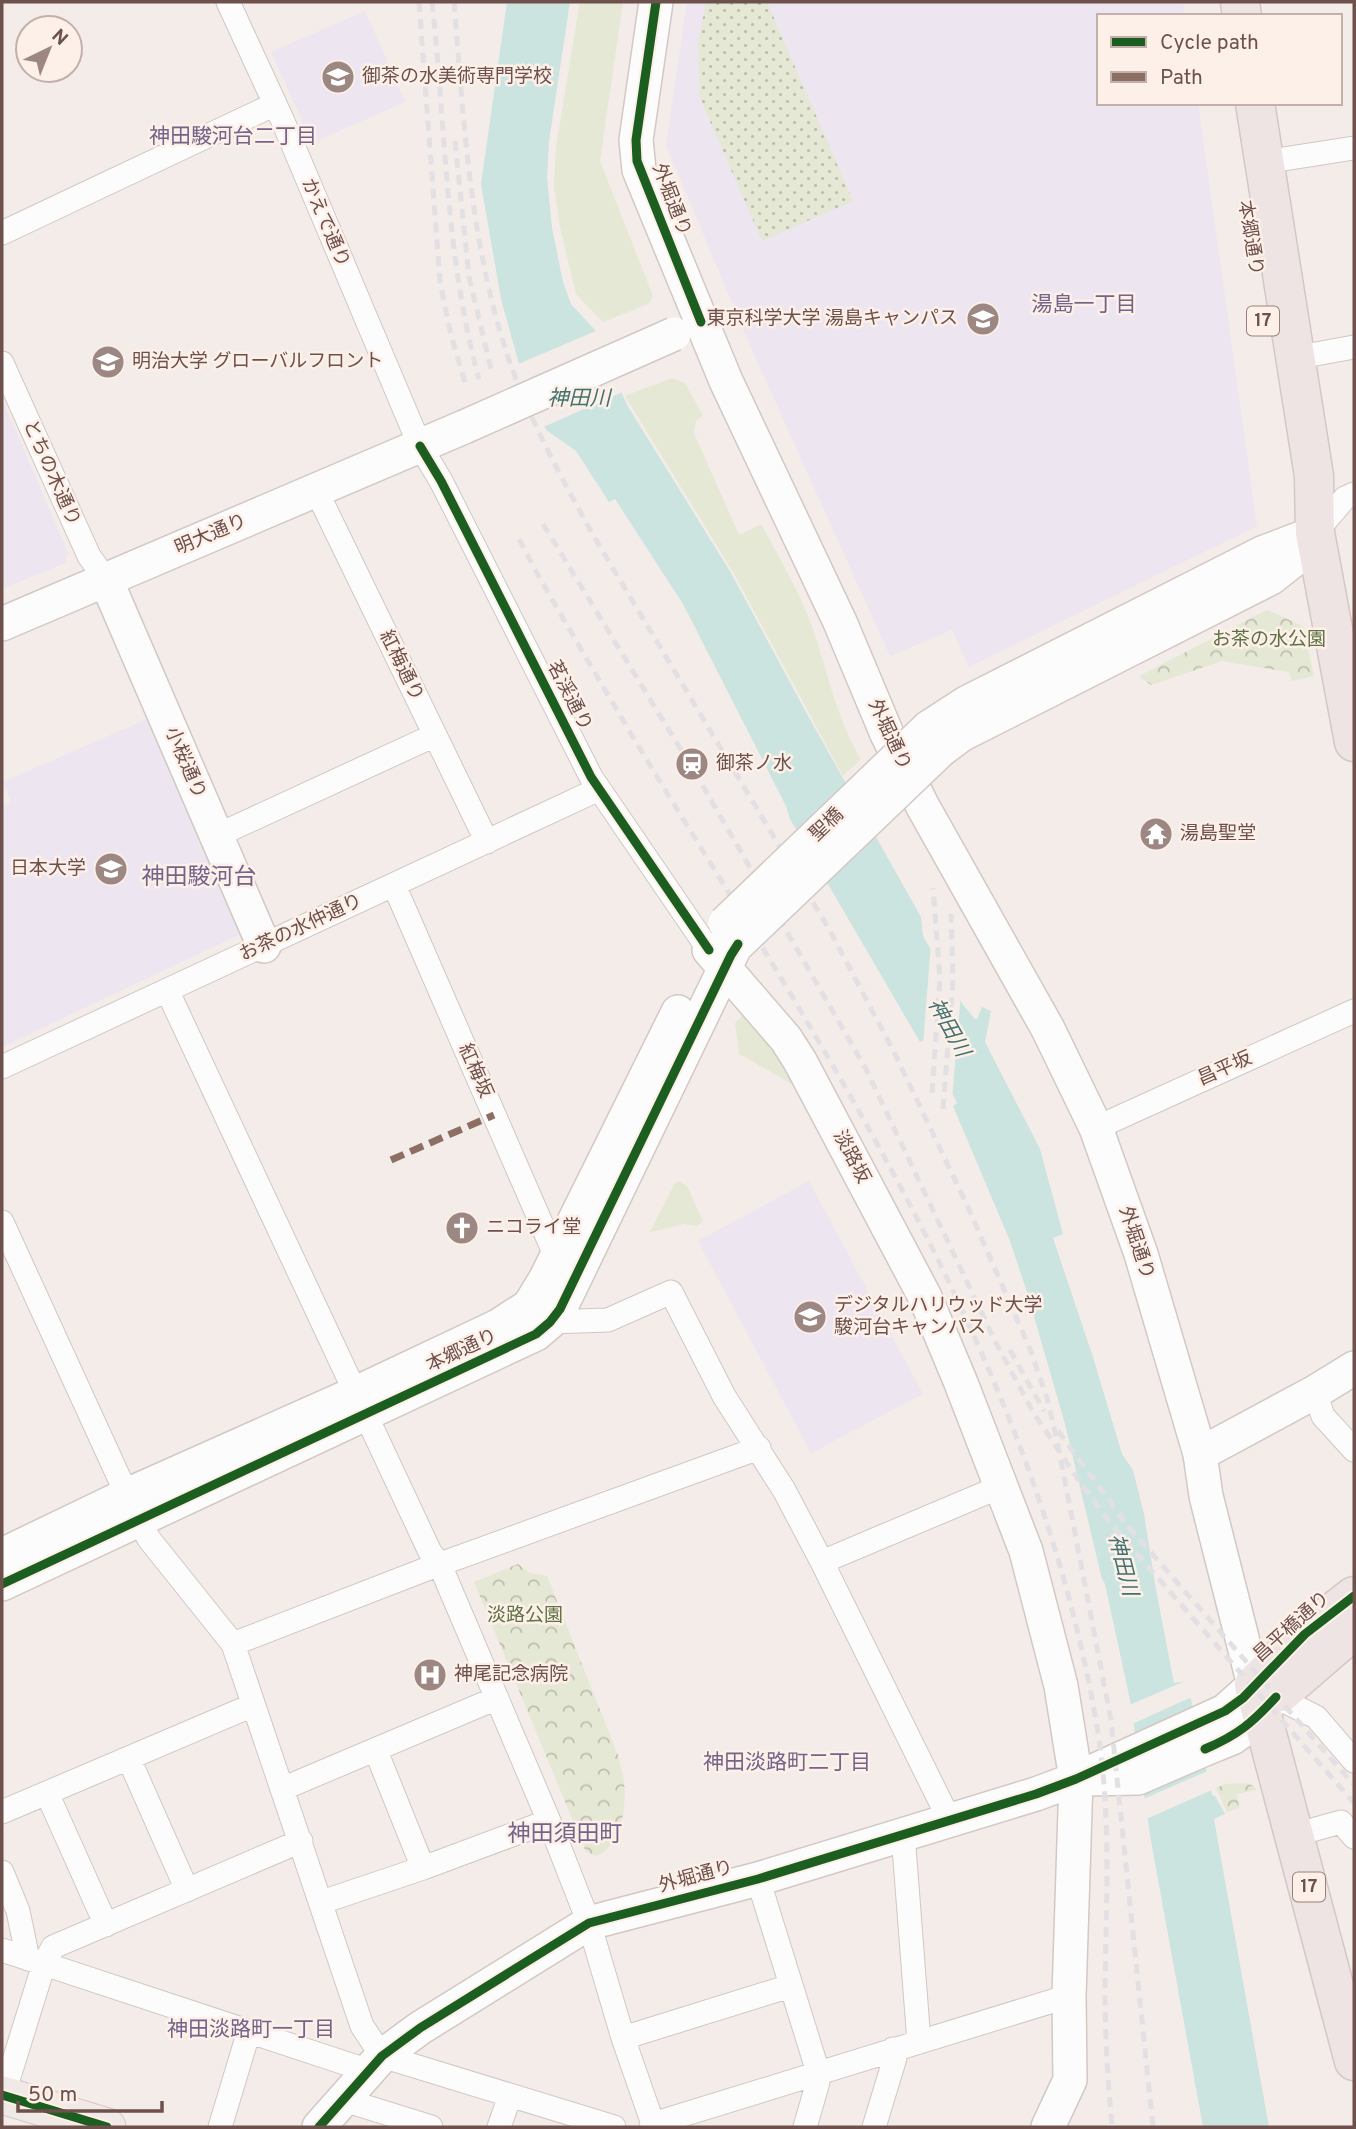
<svg xmlns="http://www.w3.org/2000/svg" width="1356" height="2129" viewBox="0 0 1356 2129" font-family="Overpass,'Noto Sans JP',sans-serif">
  <defs>
    <pattern id="park-crowns" width="20" height="18" patternUnits="userSpaceOnUse" patternTransform="scale(1.75)"><rect width="20" height="18" fill="#e5e8d4"/><path d="M2 6a3 3 0 1 1 6 0M12 15a3 3 0 1 1 6 0" fill="none" stroke="#bebeae"/></pattern>
    <pattern id="garden-dots" width="8" height="8" patternUnits="userSpaceOnUse" patternTransform="scale(1.75)"><rect width="8" height="8" fill="#e5e8d4"/><path d="M2 2h.1M6 6h.1" fill="none" stroke="#bebeae" stroke-width="1.8" stroke-linecap="round"/></pattern>
  </defs>
  <rect width="100%" height="100%" fill="#f4ece8"/>
  <path fill="#ede5ef" d="M687,2H1183L1185,16H1099V103H1198L1257,526L969,667L952,630L890,656L751,348L666,145Z
    M365,11L405,102L312,143L271,52Z
    M2,399L68,552L65,563L2,589Z
    M154,716L247,931L2,1047V806L11,802L3,782Z
    M809,1181L923,1394L811,1453L698,1241Z"/>
  <path fill="#e5e8d4" d="M580,2H623L600,161L653,296L648,304L603,322L576,294L560,227L554,186L556,147Z
    M672,378L685,383L703,416L696,420L694,433L739,535L761,524C780,559 801,594 814,632C828,675 837,719 861,759L843,776L733,572L625,396Z
    M744,1014L776,1051L794,1085L739,1054L735,1023Z
    M678,1181L687,1186L703,1221L697,1226L684,1224L650,1232L675,1183Z"/>
  <path fill="url(#park-crowns)" d="M1267,610L1303,626L1314,676L1292,681L1289,672L1222,661L1151,685L1139,676Z
    M518,1564L530,1573L547,1576L618,1755C620,1764 623,1773 624,1783C627,1806 621,1847 596,1856L586,1852L474,1582Z
    M1244,1783L1252,1785L1256,1790L1237,1794L1239,1808L1227,1812L1216,1788L1225,1784Z"/>
  <path fill="url(#garden-dots)" d="M706,2H767L853,201L762,241L700,98L698,44Z"/>
  <path fill="#cbe4e0" d="M507,2H570L549,141L547,177L552,228L563,282L571,304L595,330L627,405L731,573L807,714L921,917L923,936L964,1006L975,1019H977L982,1007L991,1011L985,1042L1040,1149L1063,1234L1053,1238L1093,1357L1122,1454L1133,1470L1144,1514L1156,1590L1174,1683L1187,1681L1212,1795L1215,1796L1225,1814L1214,1819L1269,2127H1203L1151,1841L1130,1700L1105,1584L1102,1579L1065,1424L1027,1292L1010,1241L953,1106L957,1103L924,1040L920,1042L790,819L786,806L683,604L615,499L609,502L576,451L546,430L519,364L501,299L481,184Z"/>
  <path fill="#f4ece8" d="M598,330L625,391L541,428L516,365Z
    M931,943L961,993L952,1100L923,1045Z
    M1190,1679L1194,1696L1130,1725L1127,1706Z
    M1210,1770L1214,1789L1144,1820L1141,1800Z"/>
  <g fill="none" stroke-linecap="round" stroke-linejoin="round">
    <defs>
      <path id="street" d="M228,2L282,119L420,446L441,481L591,777L709,950
        M1264,162L1354,148
        M2,233L275,104
        M1294,358L1354,347
        M2,363L89,556L106,580
        M316,490L487,842
        M1315,533L1345,498L1354,494
        M216,836L435,735
        M394,885L556,1257
        M167,990L430,1552L440,1565L549,1821L589,1923L623,2038L653,2124
        M2,1067L599,789
        M1096,1128L1354,1011
        M2,1222L138,1519L149,1539L233,1644L362,2026L382,2056L614,2127
        M550,1322L608,1320L671,1292L724,1396L784,1490L822,1562L949,1819
        M1315,1392L1323,1416L1354,1450
        M822,1562L1002,1486
        M233,1644L424,1570L759,1448
        M1276,1697L1316,1717L1354,1761
        M376,1751L423,1868
        M129,1759L187,1890
        M282,1789L497,1698
        M47,1793L106,1925
        M2,1812L253,1705
        M1312,1830L1341,1822L1354,1837
        M903,1834L919,2042
        M2,1872L18,1911L28,1959
        M758,1879L818,2072V2082L805,2127
        M322,1902L423,1868L549,1821
        M2,1950L369,2071
        M623,2038L790,1986
        M3,2096L44,1964L53,1947L301,1841
        M344,2100L431,2127
        M220,2127L249,2031
        M499,2127L510,2096
        M651,2127L653,2124L1069,1996
        M874,2127L895,2058L893,2049"/>
      <path id="secondary" d="M106,580L264,946
        M2,624L464,427
        M929,727L966,703L1262,553L1309,535
        M941,750L961,735L1271,578L1295,559L1315,533
        M709,950L786,1039L800,1061L925,1297L961,1383L1026,1551L1061,1686L1076,1779L1069,1996L1070,2080L1048,2127
        M1200,1454L1315,1392L1354,1368
        M2,1555L127,1495L356,1393L498,1326L529,1306L545,1280L678,1012
        M2,1584L536,1334L550,1322L560,1309L733,951
        M1086,1779L1138,1778L1205,1749L1232,1738L1246,1728L1276,1696
        M319,2127L382,2056L420,2028L589,1923L758,1879L1036,1794L1076,1779L1225,1711L1254,1685L1206,1496L1200,1454L1141,1254L1096,1128L1048,1029L922,805L887,734L840,622L726,381L639,170L636,140L656,2"/>
      <path id="primary" d="M2,2095L107,2127"/>
      <path id="highway" d="M1240,2L1242,16
        M1255,103L1314,476L1315,533L1354,742
        M1354,1596L1305,1634L1254,1685L1354,2061
        M1282,1692L1354,1630"/>
    </defs>
    <use href="#street" stroke="#d1c7c3" stroke-width="25"/>
    <use href="#secondary" stroke="#d2c8c4" stroke-width="36"/>
    <use href="#primary" stroke="#d3c8c6" stroke-width="39"/>
    <use href="#highway" stroke="#d3c8c6" stroke-width="41"/>
    <use href="#street" stroke="#fdfcfc" stroke-width="23"/>
    <use href="#secondary" stroke="#fdfcfc" stroke-width="33"/>
    <use href="#primary" stroke="#f0e9e5" stroke-width="37"/>
    <use href="#highway" stroke="#eee4e4" stroke-width="38"/>
    <path stroke="#e2e0e3" stroke-width="5" stroke-dasharray="10 7" stroke-linecap="butt" d="M419,2L440,282L451,335L466,386
      M432,2C446,128 445,257 479,379
      M454,2C464,124 470,246 510,363C532,425 564,483 596,540L829,929L894,1052L967,1205L1030,1349L1047,1398L1057,1440L1111,1720L1153,2127
      M455,141L469,277L492,373
      M543,524L700,781L866,1069L995,1341L1033,1412L1081,1484L1117,1531L1354,1803
      M519,539L538,575C582,651 626,727 672,801C850,1089 1038,1382 1096,1721C1112,1811 1106,1901 1105,1992C1105,2037 1108,2082 1112,2127
      M932,1093L940,979L933,888
      M943,1109L953,979L951,914
      M1010,1350L1044,1411
      M1058,1431L1127,1525L1354,1785"/>
    <defs>
      <path id="secondary-bridge" d="M464,427L674,334
        M725,923L929,727
        M738,944L941,750"/>
    </defs>
    <use href="#secondary-bridge" stroke="#d2c8c4" stroke-width="36" stroke-linecap="butt"/>
    <use href="#secondary-bridge" stroke="#fdfcfc" stroke-width="33"/>
    <path stroke="#8d6e63" stroke-width="7" stroke-dasharray="14 7" stroke-linecap="butt" d="M391,1160L494,1115"/>
    <defs>
      <path id="cycleway" d="M656,2L636,140L637,161L701,322
        M420,446L441,481L591,777L709,950
        M2,1584L536,1334L550,1322L560,1309L731,955L738,944
        M1205,1749C1238,1735 1252,1723 1276,1697
        M2,2095L107,2127
        M319,2127L382,2056L420,2028L589,1923L758,1879L1036,1794L1076,1779L1225,1711L1243,1698L1305,1634L1354,1596"/>
    </defs>
    <use href="#cycleway" stroke="#fcf0e8" stroke-width="13"/>
    <use href="#cycleway" stroke="#1b5e20" stroke-width="9"/>
  </g>
  <defs>
    <symbol id="university-disc" viewBox="-11 -11 22 22"><circle r="9.5" fill="#9d8783" stroke="#fcf0e8"/><path d="M0-5L7-2L0 1L-7-2ZM-4 1L0 2.5L4 1V4Q0 6-4 4Z" fill="#fff"/></symbol>
    <symbol id="station-disc" viewBox="-11 -11 22 22"><circle r="9.5" fill="#9d8783" stroke="#fcf0e8"/><path d="M-3-6H3Q5-6 5-4V2Q5 4 3 4L4.5 6H3L1.5 4h-3L-3 6H-4.5L-3 4Q-5 4-5 2V-4Q-5-6-3-6ZM-3.5-4v3h7v-3ZM-3.5 1v1.5H-2V1ZM2 1v1.5H3.5V1Z" fill="#fff"/></symbol>
    <symbol id="temple-disc" viewBox="-11 -11 22 22"><circle r="9.5" fill="#9d8783" stroke="#fcf0e8"/><path d="M0-6L5-2H3V0L6.5 2.5H4V6H1.5V3h-3V6H-4V2.5H-6.5L-3 0V-2H-5Z" fill="#fff"/></symbol>
    <symbol id="church-disc" viewBox="-11 -11 22 22"><circle r="9.5" fill="#9d8783" stroke="#fcf0e8"/><path d="M-1.2-6h2.4v3.5h3.3v2.4h-3.3V6h-2.4V-.1h-3.3v-2.4h3.3Z" fill="#fff"/></symbol>
    <symbol id="hospital-disc" viewBox="-11 -11 22 22"><circle r="9.5" fill="#9d8783" stroke="#fcf0e8"/><path d="M-5-5h3v3.5h4V-5h3V5h-3V1.5h-4V5h-3Z" fill="#fff"/></symbol>
  </defs>
  <g fill-rule="evenodd">
    <use href="#university-disc" x="319" y="58" width="38" height="38"/>
    <use href="#university-disc" x="964" y="300" width="38" height="38"/>
    <use href="#university-disc" x="89" y="343" width="38" height="38"/>
    <use href="#station-disc" x="673" y="745" width="38" height="38"/>
    <use href="#temple-disc" x="1137" y="815" width="38" height="38"/>
    <use href="#university-disc" x="92" y="850" width="38" height="38"/>
    <use href="#church-disc" x="443" y="1209" width="38" height="38"/>
    <use href="#university-disc" x="791" y="1298" width="38" height="38"/>
    <use href="#hospital-disc" x="411" y="1656" width="38" height="38"/>
  </g>
  <g text-anchor="middle" dominant-baseline="central" stroke-width="5" stroke-linejoin="round" paint-order="stroke">
    <g fill="#fcf0e8" stroke="#99807b" stroke-width="2">
      <rect x="1247" y="306.5" width="32" height="29" rx="5"/>
      <rect x="1293" y="1872.5" width="32" height="29" rx="5"/>
    </g>
    <g font-size="18" font-weight="bold" fill="#6e504c">
      <text x="1263" y="321">17</text>
      <text x="1309" y="1887">17</text>
    </g>
    <g font-size="19" fill="#6e504c" stroke="#fcf0e8" text-anchor="start">
      <text x="362" y="77">御茶の水美術専門学校</text>
      <text x="958" y="319" text-anchor="end">東京科学大学 湯島キャンパス</text>
      <text x="132" y="362">明治大学 グローバルフロント</text>
      <text x="716" y="764">御茶ノ水</text>
      <text x="1180" y="834">湯島聖堂</text>
      <text x="86" y="869" text-anchor="end">日本大学</text>
      <text x="486" y="1228">ニコライ堂</text>
      <text x="834" y="1306">デジタルハリウッド大学<tspan x="834" dy="22">駿河台キャンパス</tspan></text>
      <text x="454" y="1675">神尾記念病院</text>
    </g>
    <g font-size="19" fill="#6e504c" stroke="#fcf0e8">
      <text transform="translate(671 200) rotate(69)">外堀通り</text>
      <text transform="translate(325 223) rotate(67)">かえで通り</text>
      <text transform="translate(1250 238) rotate(81)">本郷通り</text>
      <text transform="translate(51 473) rotate(66)">とちの木通り</text>
      <text transform="translate(211 535) rotate(-23)">明大通り</text>
      <text transform="translate(401 666) rotate(64)">紅梅通り</text>
      <text transform="translate(569 696) rotate(63)">茗渓通り</text>
      <text transform="translate(889 735) rotate(65)">外堀通り</text>
      <text transform="translate(185 763) rotate(67)">小桜通り</text>
      <text transform="translate(827 825) rotate(-44)">聖橋</text>
      <text transform="translate(301 928) rotate(-25)">お茶の水仲通り</text>
      <text transform="translate(1225 1069) rotate(-24)">昌平坂</text>
      <text transform="translate(475 1071) rotate(66)">紅梅坂</text>
      <text transform="translate(851 1157) rotate(62)">淡路坂</text>
      <text transform="translate(1136 1243) rotate(72)">外堀通り</text>
      <text transform="translate(462 1351) rotate(-25)">本郷通り</text>
      <text transform="translate(1292 1627) rotate(-42)">昌平橋通り</text>
      <text transform="translate(696 1877) rotate(-15)">外堀通り</text>
    </g>
    <g font-size="19" fill="#5e7246" stroke="#fcf0e8">
      <text x="1269" y="640">お茶の水公園</text>
      <text x="525" y="1616">淡路公園</text>
    </g>
    <g font-size="21" fill="#74648a" stroke="#fcf0e8">
      <text x="233" y="137">神田駿河台二丁目</text>
      <text x="1084" y="305">湯島一丁目</text>
      <text x="787" y="1763">神田淡路町二丁目</text>
      <text x="251" y="2030">神田淡路町一丁目</text>
    </g>
    <g font-size="21" font-style="italic" fill="#42726f" stroke="#fcf0e8">
      <text x="579" y="399">神田川</text>
      <text transform="translate(948 1028) rotate(61)">神田川</text>
      <text transform="translate(1122 1565) rotate(76)">神田川</text>
    </g>
    <g font-size="23" fill="#74648a" stroke="#fcf0e8">
      <text x="199" y="878">神田駿河台</text>
      <text x="565" y="1835">神田須田町</text>
    </g>
  </g>
  <rect width="1356" height="2129" fill="none" stroke="#6e504c" stroke-width="7"/>
  <rect x="1097" y="14" width="245" height="91" fill="#fcf0e8" stroke="#c3b0aa" stroke-width="2"/>
  <rect x="1111" y="37" width="35" height="10" fill="#1b5e20" stroke="#c3b0aa" stroke-width="2"/>
  <text x="1160" y="49" font-size="21" fill="#6e504c">Cycle path</text>
  <rect x="1111" y="72" width="35" height="10" fill="#8d6e63" stroke="#c3b0aa" stroke-width="2"/>
  <text x="1160" y="84" font-size="21" fill="#6e504c">Path</text>
  <g transform="translate(49 49) rotate(43)"><circle r="33" fill="#fcf0e8" stroke="#c3b0aa" stroke-width="2"/>
  <path d="M0-5L12 26L0 18L-12 26Z" fill="#9d8783"/>
  <text y="-10" font-size="19" font-weight="bold" text-anchor="middle" fill="#6e504c">N</text>
  </g>
  <path d="M18 2101v10h144v-10" fill="none" stroke="#6e504c" stroke-width="3.5"/>
  <text x="28" y="2101" font-size="21" fill="#6e504c" stroke="#fcf0e8" stroke-width="5" paint-order="stroke">50 m</text>
</svg>
